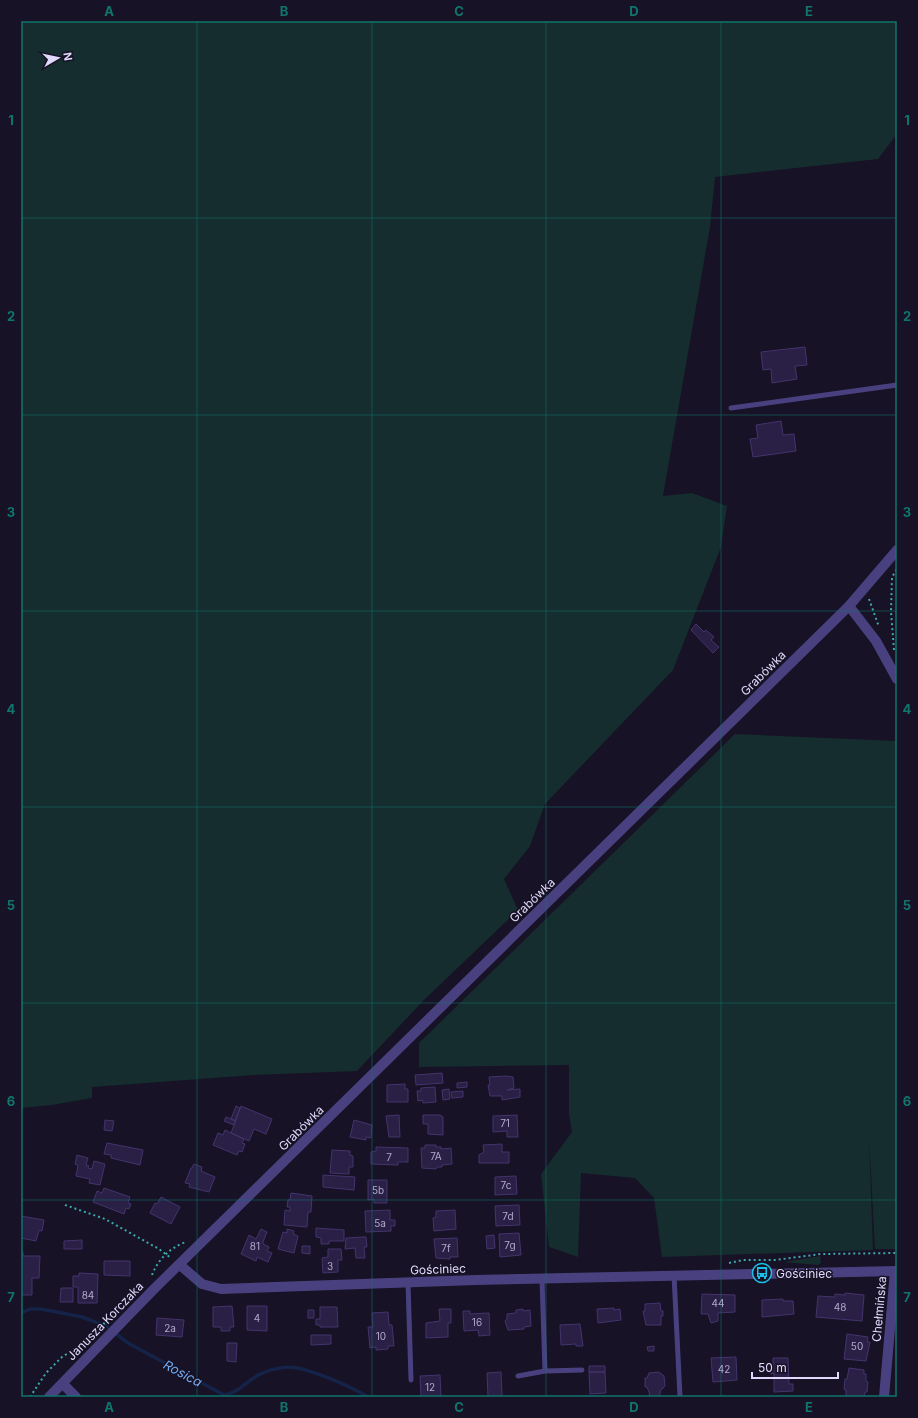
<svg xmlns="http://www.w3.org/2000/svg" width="918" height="1418" viewBox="0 0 918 1418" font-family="Inter,sans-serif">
  <rect width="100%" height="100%" fill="#171225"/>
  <path fill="#152d2e" d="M21,21H897V134L878,159L715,177L710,227L663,496L692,493L727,506L721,547L673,670L545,804L530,846L504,879L518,910L424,1000L357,1071L254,1075L92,1087V1098L52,1105L21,1108Z
    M735,734L897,741V1249H875L869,1137L873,1250L662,1257L654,1198L635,1178L581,1173L578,1257L549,1247L541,1174L572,1132L569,1114V1065L419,1067V1043Z
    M820,1256L821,1263L818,1265L784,1262Z"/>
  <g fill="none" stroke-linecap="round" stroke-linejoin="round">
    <path stroke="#142347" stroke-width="3.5" d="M21,1313L30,1309H41L82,1317L106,1326L128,1343L224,1395C240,1393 247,1379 261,1374C270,1369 286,1366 297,1368C317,1372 350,1386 368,1397"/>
  </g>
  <path fill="#2a1f44" stroke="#44346d" d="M805,347L807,365L795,366L797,379L772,383L771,369L763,370L761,352Z
    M781,421L783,435L794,434L796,451L753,457L750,439L758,438L756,425Z
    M696,624L704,632L706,630L714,637L711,640L719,647L713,653L691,630Z
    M442,1073L443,1083L416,1085L415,1075Z
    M506,1076L513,1077L514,1088L507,1090L520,1089V1097L502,1100V1096H490L488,1085H490L489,1077Z
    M467,1082V1087L457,1088V1083Z
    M405,1084V1089H408V1102H387V1085Z
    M435,1087L436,1102L423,1103L422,1100L418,1101L417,1091H421V1088Z
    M449,1089L450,1099L443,1100L442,1090Z
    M463,1091V1097L452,1098L451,1092Z
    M236,1106L240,1108L235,1121L231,1119Z
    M241,1106L272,1119L266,1134L254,1129L249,1141L231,1133Z
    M399,1115L400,1137H389L386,1116Z
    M423,1115H440L443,1117V1135L428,1134V1124H423Z
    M517,1115L518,1137H507V1131L493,1132V1116Z
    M226,1117L236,1121L234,1125L224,1121Z
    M105,1120L114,1121L112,1131L104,1130Z
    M354,1120L372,1125L371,1138L366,1137V1140L350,1137Z
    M225,1130L244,1139L242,1143L245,1144L242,1152L239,1151L237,1155L213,1145L218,1133L223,1135Z
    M107,1143L143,1150L140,1165L111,1158V1155L104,1154Z
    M502,1144V1152H509V1163H479V1155L484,1152L483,1145Z
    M425,1145H436V1147H441V1149L451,1148L452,1164L442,1165V1167H437L436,1169L422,1168L421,1148H425Z
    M376,1147L408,1148V1162H398V1165L371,1164V1152L376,1151Z
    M332,1150L350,1151V1155L353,1156V1167H349V1174L330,1173Z
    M77,1155L88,1158L86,1165L89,1166L88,1168L92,1169L94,1161L105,1164L100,1185L89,1183L90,1179L76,1176L78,1165L75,1164Z
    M194,1164L202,1167L201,1171L215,1177L209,1192L189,1187L190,1184L185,1183L191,1168H192Z
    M323,1175L355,1177L354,1190L323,1187Z
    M516,1176L517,1194L495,1195V1177Z
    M368,1180H387V1203H374V1199L368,1200Z
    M104,1188L130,1197L128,1203L131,1204L129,1209L126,1208L124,1214L93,1202L97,1191L102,1193Z
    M291,1193L312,1196L311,1212H308L307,1227L284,1225L285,1210L290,1211V1207H287L288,1200H290Z
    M161,1197L180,1207L171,1224L150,1213L155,1203L157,1204Z
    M519,1205L520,1225L496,1226L495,1206Z
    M390,1210V1220H395V1226H391V1231L366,1232L365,1211Z
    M455,1210L456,1229L434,1231L433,1218L436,1217V1211Z
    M21,1216L44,1220L42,1231L39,1230L36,1241L21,1238Z
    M316,1228L344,1230V1241H329V1244H321V1238L316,1237Z
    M261,1229L267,1232L263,1242V1244L269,1247L267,1251L272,1253L268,1262L257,1257L256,1261L241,1254L249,1235L256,1239Z
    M287,1229L294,1231L293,1234L298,1236L294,1253L278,1249L283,1232L287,1233Z
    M519,1233L521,1255L500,1257L499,1234Z
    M494,1235L495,1248L487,1249L486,1236Z
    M363,1237H366L367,1247H364L365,1258H356L355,1248L345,1249L346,1238Z
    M457,1238L458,1257H450V1259L436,1258L434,1239Z
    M82,1240V1249H64V1241Z
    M302,1246H310V1254L302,1253Z
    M328,1249H341L342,1260H338V1272L323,1273L322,1258L328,1257Z
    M21,1252H23V1256H40L39,1278H32V1295H21Z
    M104,1261H130V1276L104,1275Z
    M79,1273L98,1274L97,1303H78V1287H73V1276H79Z
    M61,1288H73V1302H60Z
    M845,1293L864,1295L862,1321L816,1317L818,1296L835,1297V1294L845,1295Z
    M702,1294L735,1295V1312L718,1313V1321L711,1323L708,1314H701Z
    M783,1299V1301H793L794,1314L762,1317V1300Z
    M660,1303L661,1311H663V1316H661V1325H646L643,1311H645V1304Z
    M232,1306L234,1327H230V1331H221V1327H213V1307Z
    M247,1306H267V1331L247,1330Z
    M320,1307H337L338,1327H320V1325H316V1319H320Z
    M614,1308V1310L620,1309L621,1320L598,1323L597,1309Z
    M439,1309H451V1323H448V1337L426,1338V1323L440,1321Z
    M523,1309V1311L530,1310L531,1326L524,1327V1329L508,1330L505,1321L507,1319V1314L516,1313V1310Z
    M308,1310H314V1318H308Z
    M463,1311H470V1314L489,1313L490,1335L479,1336L478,1330L464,1331Z
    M388,1312L389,1325H392L394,1346H388V1349L376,1350V1347L370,1348L368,1327H373L372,1313Z
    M157,1318L184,1320L182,1337L156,1335Z
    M580,1324L583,1346H576V1344L561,1345L560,1325Z
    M847,1334L868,1337L867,1342H870L866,1361L844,1359Z
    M311,1335H331V1344L311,1345Z
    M227,1343H237L236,1362L227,1361Z
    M654,1346V1351H648L647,1347Z
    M736,1357L737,1380L713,1382L711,1358Z
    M773,1358H788L789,1384H793V1391L774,1392V1373L771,1374V1365H773Z
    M589,1366H605V1372H589Z
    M849,1368L864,1370V1374H866V1381L868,1382L867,1392H865L864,1397H846V1390L844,1389L845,1379H847Z
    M501,1372L502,1396L488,1397L487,1373Z
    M589,1372H605L606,1393L590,1394Z
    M659,1372L664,1376L665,1386L660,1391V1397H650L649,1392L647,1387H645V1378H647L649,1373Z
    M440,1375L441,1397H421L420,1376Z"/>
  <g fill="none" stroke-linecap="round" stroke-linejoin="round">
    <path stroke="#3ca9ac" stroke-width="2" stroke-dasharray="2 3" stroke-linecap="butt" d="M869,599L879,627
      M894,650L891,612L892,577L897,569
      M65,1205L105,1219L159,1249L171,1258
      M729,1263L743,1260H775L821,1254L897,1253
      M152,1275C158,1260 169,1248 186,1242
      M100,1328L108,1319
      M30,1397L46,1373L62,1357L87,1341"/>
    <path stroke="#49417f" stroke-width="5" d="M731,408L897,385
      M674,1275L680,1397
      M542,1279L545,1371L582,1370
      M408,1283L411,1380
      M518,1376L545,1371"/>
    <path stroke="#49417f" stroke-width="10" d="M849,606L876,641L897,679
      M63,1384L76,1397
      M884,1397L895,1271"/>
    <path stroke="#49417f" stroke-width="10" d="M180,1265L202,1284L221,1289L476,1280L897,1271
      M49,1397L155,1288L849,606L897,550"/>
  </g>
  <path fill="none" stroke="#0f766e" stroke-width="1" stroke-opacity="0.55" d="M197,21V1397M372,21V1397M546,21V1397M721,21V1397M21,218H897M21,415H897M21,611H897M21,807H897M21,1003H897M21,1200H897"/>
  <defs>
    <symbol id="bus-ring" viewBox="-11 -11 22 22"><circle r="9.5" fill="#171225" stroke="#19c1e8" stroke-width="1.5"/><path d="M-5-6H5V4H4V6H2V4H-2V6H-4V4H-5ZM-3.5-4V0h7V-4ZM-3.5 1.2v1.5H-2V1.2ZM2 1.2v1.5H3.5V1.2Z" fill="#19c1e8"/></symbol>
  </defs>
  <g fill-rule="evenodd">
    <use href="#bus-ring" x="751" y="1262" width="22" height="22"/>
  </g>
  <g text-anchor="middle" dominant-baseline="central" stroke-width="3" stroke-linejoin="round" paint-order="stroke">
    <g font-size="10" fill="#b2aacd">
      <text x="505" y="1123">71</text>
      <text x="436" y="1156">7A</text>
      <text x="389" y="1157">7</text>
      <text x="506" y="1185">7c</text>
      <text x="378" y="1190">5b</text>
      <text x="508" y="1216">7d</text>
      <text x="380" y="1223">5a</text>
      <text x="510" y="1245">7g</text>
      <text x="255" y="1246">81</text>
      <text x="446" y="1248">7f</text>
      <text x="330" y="1266">3</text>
      <text x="88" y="1295">84</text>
      <text x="718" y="1303">44</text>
      <text x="840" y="1307">48</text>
      <text x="257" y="1318">4</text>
      <text x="477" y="1322">16</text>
      <text x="170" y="1328">2a</text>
      <text x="381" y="1336">10</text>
      <text x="857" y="1346">50</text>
      <text x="724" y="1369">42</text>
      <text x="430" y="1387">12</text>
    </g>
    <g font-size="12" fill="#e0d9fb" stroke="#171225">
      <text transform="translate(763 673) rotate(-45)">Grabówka</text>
      <text transform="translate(532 900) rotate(-44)">Grabówka</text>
      <text transform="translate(301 1128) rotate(-45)">Grabówka</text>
      <text transform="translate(438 1269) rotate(-2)">Gościniec</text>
      <text transform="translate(879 1309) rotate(-85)">Chełmińska</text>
      <text transform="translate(105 1321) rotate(-46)">Janusza Korczaka</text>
    </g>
    <g font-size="12" fill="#e0d9fb" stroke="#171225" text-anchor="start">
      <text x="776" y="1273">Gościniec</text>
    </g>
    <g font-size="13" font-style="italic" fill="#72abf1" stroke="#171225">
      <text transform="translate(183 1373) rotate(28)">Rosica</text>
    </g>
  </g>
  <rect width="918" height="1418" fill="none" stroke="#171225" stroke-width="44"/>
  <g transform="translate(58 58) rotate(81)" stroke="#171225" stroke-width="3" paint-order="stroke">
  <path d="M0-3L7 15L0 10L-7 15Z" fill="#e0d9fb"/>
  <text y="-6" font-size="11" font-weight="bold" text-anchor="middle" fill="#e0d9fb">N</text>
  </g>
  <path d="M752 1372v6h86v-6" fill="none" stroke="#e0d9fb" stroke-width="2"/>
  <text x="758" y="1372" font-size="12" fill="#e0d9fb" stroke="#171225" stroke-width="3" paint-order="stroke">50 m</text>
  <rect x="22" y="22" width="874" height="1374" fill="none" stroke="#0f766e" stroke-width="1.5"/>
  <g font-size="13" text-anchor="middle" font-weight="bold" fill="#0f766e">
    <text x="109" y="16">A</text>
    <text x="284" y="16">B</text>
    <text x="459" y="16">C</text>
    <text x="634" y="16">D</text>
    <text x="809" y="16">E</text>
    <text x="11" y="125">1</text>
    <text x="907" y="125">1</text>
    <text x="11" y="321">2</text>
    <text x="907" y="321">2</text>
    <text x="11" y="517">3</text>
    <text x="907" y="517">3</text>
    <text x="11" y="714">4</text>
    <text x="907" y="714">4</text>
    <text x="11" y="910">5</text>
    <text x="907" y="910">5</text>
    <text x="11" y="1106">6</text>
    <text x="907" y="1106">6</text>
    <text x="11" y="1302">7</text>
    <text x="907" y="1302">7</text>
    <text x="109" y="1412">A</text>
    <text x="284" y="1412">B</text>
    <text x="459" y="1412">C</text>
    <text x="634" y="1412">D</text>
    <text x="809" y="1412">E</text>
  </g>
</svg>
